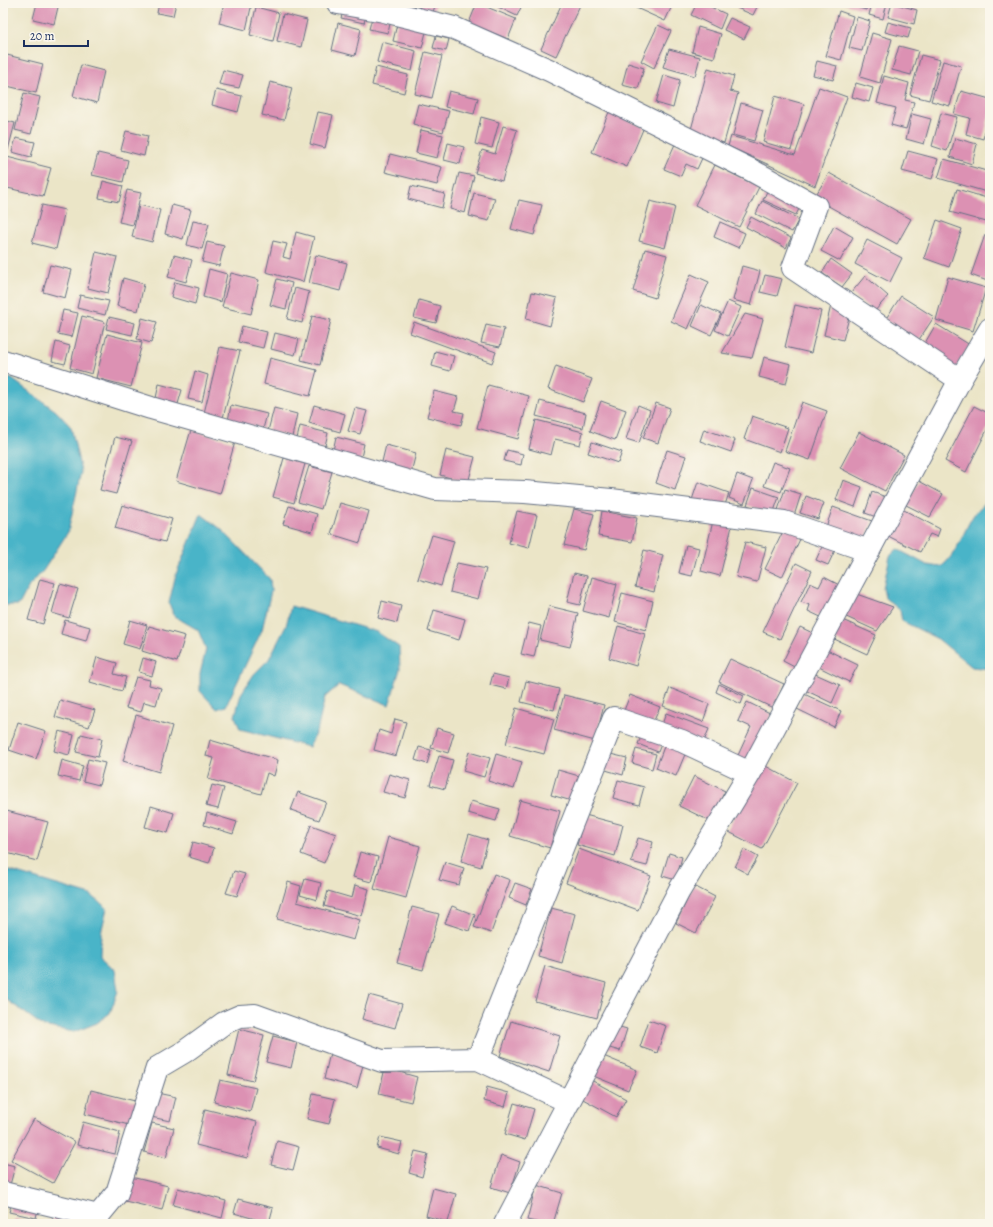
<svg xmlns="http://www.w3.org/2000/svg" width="993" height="1227" viewBox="0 0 993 1227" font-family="Alegreya,serif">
  <rect width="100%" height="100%" fill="#fbf7ec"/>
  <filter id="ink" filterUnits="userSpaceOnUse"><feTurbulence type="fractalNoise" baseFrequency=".025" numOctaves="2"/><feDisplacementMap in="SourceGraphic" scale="8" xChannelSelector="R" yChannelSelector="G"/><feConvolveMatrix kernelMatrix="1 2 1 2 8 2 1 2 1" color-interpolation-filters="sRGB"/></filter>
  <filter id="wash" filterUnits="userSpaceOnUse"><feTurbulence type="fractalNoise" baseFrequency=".012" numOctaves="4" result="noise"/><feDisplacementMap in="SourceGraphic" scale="16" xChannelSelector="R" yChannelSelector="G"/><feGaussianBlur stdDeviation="0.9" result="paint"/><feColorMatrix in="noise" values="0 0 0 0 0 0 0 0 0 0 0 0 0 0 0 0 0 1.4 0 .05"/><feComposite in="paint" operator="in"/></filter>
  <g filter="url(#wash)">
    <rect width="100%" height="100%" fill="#ebe5c7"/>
    <path fill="#4ab4c8" stroke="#327293" d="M3,375L12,379L56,411L71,427L81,472L68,532L43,571L29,586L19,605H3Z
      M990,498V669L972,667L938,639L902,621L900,610L885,598L883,588L890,556L897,549L927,565L941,567C958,553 962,534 973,516C977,510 984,504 990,498Z
      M201,514L221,529L270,579L271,591L262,630L226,706L217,709L200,691V674L206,649L198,630L174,616L169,603L176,574Z
      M291,606L377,632L399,647L400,669L389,705L339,685L325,697L318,727L309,747L240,729L235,716L241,694L254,674L269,659L286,626Z
      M3,869L91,895L107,908L101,933L100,956L115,970L118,991L110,1013L97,1023L74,1032L43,1026L3,997Z"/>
    <g id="blocks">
      <path fill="#dc91b3" d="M37,3H59L54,24L33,19Z
        M159,3H176L173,16L157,13Z
        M224,3H252L246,30L219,23Z
        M397,3H415L414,8Z
        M421,3H436L433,12L419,8Z
        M477,3L516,19L508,39L469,23Z
        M499,3H523L517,16L498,7Z
        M562,3H581L556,56L541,49Z
        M635,3H665L672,6L665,21L634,7Z
        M697,3H702L726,14L720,29L691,15Z
        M740,3H759L753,15L737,8Z
        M842,3H868L866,10Z
        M872,3H887L883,19L869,15Z
        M892,3L917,10L914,24L888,17Z
        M256,7L279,13L273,41L250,35Z
        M344,7L367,12L364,23L341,18Z
        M839,11L853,16L841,60L826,56Z
        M283,14L307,20L301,47L277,41Z
        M373,14L391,19L388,33L369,29Z
        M857,17L870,21L862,51L849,48Z
        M730,18L750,27L744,39L724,30Z
        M398,20L427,28L422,48L393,41Z
        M888,22L911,28L908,38L885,32Z
        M338,23L361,29L355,56L332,50Z
        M658,25L671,31L654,68L641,61Z
        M698,27L721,34L714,58L692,52Z
        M872,33L892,39L880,83L860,77Z
        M436,36L449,39L446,51L433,48Z
        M382,42L416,51L412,71L377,62Z
        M899,46L918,51L911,75L892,70Z
        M669,49L700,57L695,76L663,67Z
        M425,52L442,56L432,98L415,94Z
        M3,54L43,64L36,93L3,85Z
        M921,55L940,60L929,100L910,95Z
        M817,61L837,66L833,80L813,75Z
        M943,61L961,66L950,106L931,101Z
        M628,63L644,68L638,89L622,85Z
        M81,65L104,71L97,103L73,96Z
        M376,67L408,75L404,93L372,85Z
        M708,68L734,76L730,91L738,93L724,143L690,133Z
        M223,70L243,75L239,88L219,84Z
        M664,75L680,80L673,108L656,103Z
        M884,76L909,83L905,100L914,102L906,129L891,125L896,108L877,103Z
        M270,82L292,88L284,120L262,115Z
        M856,83L873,88L869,102L852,97Z
        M819,87L847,97L815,186L728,146L731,136L795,155Z
        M216,90L242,96L238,112L212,105Z
        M449,91L478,98L474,114L445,107Z
        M961,91L990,99V113L983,139L966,134L970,118L954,114Z
        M24,93L40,97L31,134L15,130Z
        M775,96L804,104L791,150L763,142Z
        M741,103L763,110L754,141L733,135Z
        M418,104L449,111L443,132L413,124Z
        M318,112L333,115L325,148L310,144Z
        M609,112L644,127L627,167L592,152Z
        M941,113L957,117L947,151L932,146Z
        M912,114L931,119L924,144L906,139Z
        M481,117L499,122L492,148L475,144Z
        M3,120L15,123L8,150L3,149Z
        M503,126L517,130L502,181L475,173L482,150L495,154Z
        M421,130L443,135L437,158L416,153Z
        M126,131L148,136L144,156L121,150Z
        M16,138L35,142L31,157L12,152Z
        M955,138L977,144L972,164L950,157Z
        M448,143L464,147L460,164L444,160Z
        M675,144L703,156L697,169L686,164L681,176L664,169Z
        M908,151L938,159L932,179L902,171Z
        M98,153L128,160L123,182L92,175Z
        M390,154L442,167L437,185L385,172Z
        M3,156L51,168L43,196L3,187Z
        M944,159L990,172V193L938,178Z
        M715,165L759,187L739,227L695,205Z
        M459,173L474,176L465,213L450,209Z
        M829,173L911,219L897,244L814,198Z
        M103,181L123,186L119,202L99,198Z
        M411,186L445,194L442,208L408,199Z
        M768,189L801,205L796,215L763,200Z
        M957,189L990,199V223L950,212Z
        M127,190L141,193L133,225L119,222Z
        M474,193L495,198L489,221L469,216Z
        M519,200L542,205L534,235L511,229Z
        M650,201L675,207L665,248L639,241Z
        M762,201L799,219L792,232L756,214Z
        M42,205L65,210L56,249L32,243Z
        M139,205L160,210L152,242L132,237Z
        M172,205L191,210L183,239L165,234Z
        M751,217L791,238L786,248L746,227Z
        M937,220L962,229L949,267L924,258Z
        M193,221L209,224L202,249L187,245Z
        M720,222L745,233L739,248L714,237Z
        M834,226L853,237L840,261L821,251Z
        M296,232L314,237L303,282L266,272L273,241L287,244L283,257L290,259Z
        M985,235L990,237V282L971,275Z
        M867,240L902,258L890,282L855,264Z
        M207,242L224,246L219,266L202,262Z
        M645,249L667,255L655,298L633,291Z
        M96,252L117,257L108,293L88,288Z
        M174,255L192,260L186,282L168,277Z
        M316,255L347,263L340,291L309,283Z
        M831,259L852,274L842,287L822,273Z
        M50,265L72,270L65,298L43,292Z
        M742,266L760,271L751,305L733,300Z
        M209,269L227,274L221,302L203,297Z
        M231,273L259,280L251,314L222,307Z
        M691,274L709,282L688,329L671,321Z
        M765,275L782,279L777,296L760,292Z
        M865,276L888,296L874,312L851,293Z
        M948,277L986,288L973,331L936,320Z
        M123,278L144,284L138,311L117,306Z
        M277,279L292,283L286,309L270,305Z
        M175,282L199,288L195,304L171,297Z
        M295,288L309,292L302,323L287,319Z
        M532,292L557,298L550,326L526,319Z
        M80,295L109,301L105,315L77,308Z
        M901,296L934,317L918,341L885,320Z
        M419,300L440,306L436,323L414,318Z
        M728,301L741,307L728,336L715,330Z
        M701,305L721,314L711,335L692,326Z
        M795,305L821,311L811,353L785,347Z
        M831,305L851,310L843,340L824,335Z
        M63,310L78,313L72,337L58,334Z
        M745,314L763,319L752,358L722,353Z
        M82,316L105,322L92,374L70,368Z
        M312,316L331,320L320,365L301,360Z
        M109,317L135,323L132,335L106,329Z
        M142,318L157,322L151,343L137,339Z
        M414,322L496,352L492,363L410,333Z
        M936,324L970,345L956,368L922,348Z
        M486,325L504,329L500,347L481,343Z
        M242,326L267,332L263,348L238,342Z
        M275,333L299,339L295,355L271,349Z
        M107,334L142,343L131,387L96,378Z
        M56,342L70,346L65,364L52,361Z
        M220,347L240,351L223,418L204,413Z
        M435,351L454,356L450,371L432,366Z
        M764,357L791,364L786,384L759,377Z
        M270,358L317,370L310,396L264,384Z
        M556,366L592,379L583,402L548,389Z
        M195,371L208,375L202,402L188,399Z
        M159,384L182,390L178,404L156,398Z
        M488,385L529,396L518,439L477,428Z
        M434,391L458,397L454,411L464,413L461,425L427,417Z
        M540,401L586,413L583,428L536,416Z
        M601,401L626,410L615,440L590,431Z
        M802,402L827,411L810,460L785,451Z
        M656,403L670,408L658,443L643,438Z
        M231,405L267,414L263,429L228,421Z
        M314,405L345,414L340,432L309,423Z
        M638,405L650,410L639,443L626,439Z
        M974,406L990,414V424L966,472L945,461Z
        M274,408L297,414L292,437L268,431Z
        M355,408L367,411L360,434L348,431Z
        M752,416L788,428L780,452L744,439Z
        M536,420L583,432L580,445L555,439L551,455L529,449Z
        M300,426L328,433L324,450L296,443Z
        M704,429L735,440L731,452L700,441Z
        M191,430L235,442L220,494L176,481Z
        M859,432L904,455L885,491L840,468Z
        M115,437L132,441L116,494L100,490Z
        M336,437L364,444L360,462L332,455Z
        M592,442L622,452L618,463L588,453Z
        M386,445L416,453L411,473L381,466Z
        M446,450L475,457L468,483L440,475Z
        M507,450L523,454L521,465L504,461Z
        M667,450L686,456L675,490L656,483Z
        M284,458L305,464L294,503L273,497Z
        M773,462L790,468L781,492L764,486Z
        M309,466L332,472L321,509L298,502Z
        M737,474L753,480L744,504L729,498Z
        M843,480L862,487L855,507L836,500Z
        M919,481L943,494L930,517L906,505Z
        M698,482L729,493L723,511L692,500Z
        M753,488L779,497L773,514L747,505Z
        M785,489L801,494L794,516L778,510Z
        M872,492L889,498L882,519L865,513Z
        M806,496L824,503L818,519L800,513Z
        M340,503L369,511L360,543L331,534Z
        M122,505L172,519L165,542L115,528Z
        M289,506L317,514L312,532L283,524Z
        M833,507L872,521L865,541L826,527Z
        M574,509L594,514L584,550L564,545Z
        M902,509L940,529L937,537L930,534L920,552L888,536Z
        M517,511L537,515L529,548L509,543Z
        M602,511L637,518L632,542L598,536Z
        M713,521L732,526L720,576L701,571Z
        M785,527L802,535L782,577L765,569Z
        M432,535L454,541L441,586L418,579Z
        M825,540L837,546L828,565L816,560Z
        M745,542L766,547L757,582L736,577Z
        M686,545L699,548L692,576L679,573Z
        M644,550L663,555L654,592L635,587Z
        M457,563L486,569L478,599L450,592Z
        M796,563L812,571L780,639L763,632Z
        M574,573L587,576L580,605L567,602Z
        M592,577L617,584L609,618L583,611Z
        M824,577L841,586L825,619L808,611L810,605L801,602L810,583L819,587Z
        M40,579L55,583L43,624L28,620Z
        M60,584L78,589L69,618L52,613Z
        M851,592L893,607L877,631L842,615Z
        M622,593L653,601L646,630L615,622Z
        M382,601L401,606L397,623L378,618Z
        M549,606L578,613L570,647L540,640Z
        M434,610L465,619L459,640L428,631Z
        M838,618L876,635L867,654L830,637Z
        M65,620L90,627L86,641L61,634Z
        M130,620L147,625L140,649L123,644Z
        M529,623L541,626L534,657L521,654Z
        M149,626L185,636L177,662L142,651Z
        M618,626L645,634L636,666L609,658Z
        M800,627L819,636L802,671L783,661Z
        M823,648L858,665L849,682L815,665Z
        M97,657L117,663L114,674L126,677L122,691L90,682Z
        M143,658L156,662L152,676L139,672Z
        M730,659L784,684L773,708L719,682Z
        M811,672L840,685L832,703L803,689Z
        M493,674L509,678L506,689L490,685Z
        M136,677L150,680L149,685L161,688L156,705L144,702L141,712L126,708Z
        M526,681L559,689L554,710L521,702Z
        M719,684L744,696L741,704L716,692Z
        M670,688L709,704L703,722L663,706Z
        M804,694L841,711L834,727L797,709Z
        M564,695L604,705L595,741L554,730Z
        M630,695L660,707L652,725L623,713Z
        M60,700L95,710L89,727L55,717Z
        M747,702L772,714L746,769L734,764L751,727L738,721Z
        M516,708L554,719L544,754L506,744Z
        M666,713L709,729L702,746L660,730Z
        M136,715L172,726L159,772L123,761Z
        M395,719L406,722L396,756L374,750L379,730L391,734Z
        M18,722L46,731L36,759L9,750Z
        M437,728L454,733L448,753L431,748Z
        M59,731L74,735L69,755L54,751Z
        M643,731L663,739L658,752L638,744Z
        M81,734L102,739L98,757L76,752Z
        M210,740L278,760L274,776L267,773L261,794L208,779L214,758L206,756Z
        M665,744L686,752L676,776L656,768Z
        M419,747L431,750L427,764L415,760Z
        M636,749L656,754L652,769L632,763Z
        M469,752L490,758L484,777L463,771Z
        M606,753L627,758L623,775L602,769Z
        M496,754L522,762L514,789L488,781Z
        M439,756L453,760L445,789L430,785Z
        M88,759L105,763L99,785L83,781Z
        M62,760L83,766L79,781L58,776Z
        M762,764L797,783L762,849L727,831Z
        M558,770L586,778L579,803L551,795Z
        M389,774L410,780L405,798L383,792Z
        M694,776L725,791L710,821L679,806Z
        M618,780L644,787L639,805L613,798Z
        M212,785L224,788L218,809L206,806Z
        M298,792L326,802L319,820L291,810Z
        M520,800L560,811L550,848L510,836Z
        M471,801L500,809L496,821L468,813Z
        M151,806L174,813L168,833L145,827Z
        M3,810L48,822L37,861L3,852Z
        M207,813L237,822L233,834L204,825Z
        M585,815L623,825L615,856L577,845Z
        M311,825L336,834L324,863L301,854Z
        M469,834L488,840L481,867L461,861Z
        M388,837L420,846L406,898L374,889Z
        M638,838L653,842L647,866L631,862Z
        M193,842L214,848L209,863L189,857Z
        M579,849L651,876L638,910L566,883Z
        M744,849L758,857L748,874L735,867Z
        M360,852L378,857L371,882L353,877Z
        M669,853L682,857L676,880L662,876Z
        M445,862L464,868L459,885L439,880Z
        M234,871L245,874L237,896L226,893Z
        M494,874L510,880L491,933L474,927Z
        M305,879L321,883L317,900L300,895Z
        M288,882L301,886L297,902L360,920L354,940L277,919Z
        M515,883L532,889L526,905L509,898Z
        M355,885L369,889L362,916L324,906L328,891L352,898Z
        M694,886L715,897L696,933L676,923Z
        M452,906L475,915L469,931L445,923Z
        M412,907L439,914L423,970L397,963Z
        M551,908L575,914L562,963L538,956Z
        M545,966L606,983L597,1018L535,1001Z
        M369,995L402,1004L395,1028L362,1019Z
        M649,1020L666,1026L657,1053L640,1047Z
        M511,1021L560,1036L549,1072L500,1056Z
        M613,1025L627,1029L620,1051L606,1047Z
        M239,1029L264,1035L253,1081L228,1075Z
        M273,1036L297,1042L291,1068L266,1062Z
        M594,1052L637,1070L628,1090L586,1073Z
        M330,1053L364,1061L357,1088L324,1079Z
        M385,1068L417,1077L411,1102L379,1094Z
        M220,1080L256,1088L250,1112L214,1102Z
        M591,1080L626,1099L616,1117L581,1098Z
        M487,1087L509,1093L505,1107L484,1101Z
        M91,1090L139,1102L133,1126L85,1114Z
        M157,1093L176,1097L170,1121L151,1117Z
        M313,1094L335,1099L329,1124L307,1119Z
        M514,1103L534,1109L525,1140L505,1134Z
        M205,1109L257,1122L247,1158L196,1145Z
        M34,1119L75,1142L53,1183L11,1160Z
        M83,1122L120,1132L115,1154L77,1145Z
        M152,1123L174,1128L166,1158L144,1152Z
        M380,1137L402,1142L399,1154L377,1148Z
        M277,1141L299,1147L293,1170L271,1165Z
        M415,1151L428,1154L422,1177L409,1173Z
        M501,1155L520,1162L510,1193L491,1187Z
        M3,1163L15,1166L10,1185L3,1184Z
        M131,1177L168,1186L162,1210L125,1201Z
        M536,1185L562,1193L553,1224H544L527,1220Z
        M178,1188L226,1201L222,1218L173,1205Z
        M433,1188L456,1194L448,1222L426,1216Z
        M13,1199L39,1205L36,1218L9,1212Z
        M238,1199L273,1208L269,1223L234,1213Z
        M55,1212L84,1224H51Z
        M15,1219L33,1224H13Z"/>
    </g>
  </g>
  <g filter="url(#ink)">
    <use href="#blocks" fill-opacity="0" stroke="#646f83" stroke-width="1"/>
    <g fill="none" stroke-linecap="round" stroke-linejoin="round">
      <defs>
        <path id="minor" d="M338,3L384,11L454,28L549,70L751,170L816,206L793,268L960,380
          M3,361L151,408L435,489L525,492L611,500L784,522L869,551
          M478,1059L614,718L682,741L750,773
          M3,1193L98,1216L95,1224
          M98,1216L117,1193L157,1068L184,1052L224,1023L240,1016L255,1015L382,1061L478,1059L569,1102
          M505,1224L679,891L750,773L960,380L990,329"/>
      </defs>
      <use href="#minor" stroke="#646f83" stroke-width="24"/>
      <use href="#minor" stroke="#fff" stroke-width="22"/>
    </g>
  </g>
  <rect width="993" height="1227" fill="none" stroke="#fbf7ec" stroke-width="16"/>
  <path d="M24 40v6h64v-6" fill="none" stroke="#1b2f5e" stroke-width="2"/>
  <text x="30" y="40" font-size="12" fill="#1b2f5e" stroke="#fbf7ec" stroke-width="3" paint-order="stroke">20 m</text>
</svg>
